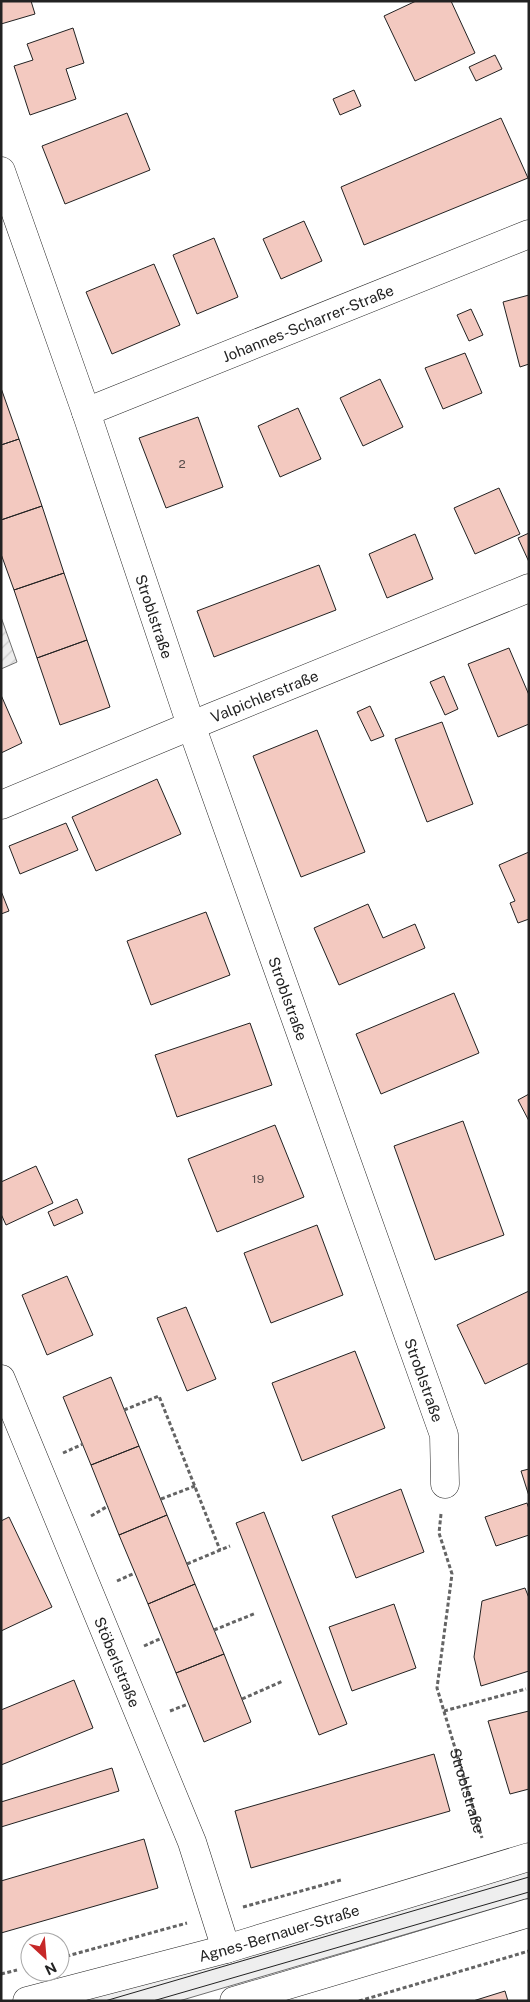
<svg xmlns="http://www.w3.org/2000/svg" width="530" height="2002" viewBox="0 0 530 2002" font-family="'Public Sans',sans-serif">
  <defs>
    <pattern id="garden-furrows" width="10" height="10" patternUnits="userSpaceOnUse" patternTransform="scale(1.25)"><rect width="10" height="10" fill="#eee"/><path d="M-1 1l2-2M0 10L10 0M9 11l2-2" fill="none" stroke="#ccc"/></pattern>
  </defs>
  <rect width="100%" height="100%" fill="#fff"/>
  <path fill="#eee" stroke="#6f6f6f" d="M529,1866V1898L179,2001H78Z"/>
  <path fill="url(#garden-furrows)" stroke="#6f6f6f" d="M1,617L17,662L1,669Z"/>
  <path fill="#f3c9c0" stroke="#222" d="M1,1H31L35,14L1,24Z
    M416,1H451L475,53L415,81L384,16Z
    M73,28L84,63L66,69L76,99L30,115L14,66L33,60L27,44Z
    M495,55L502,69L476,81L469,67Z
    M354,90L361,106L340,115L333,99Z
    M127,113L150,170L65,204L42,146Z
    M501,118L528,178L364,245L341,187Z
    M304,221L322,261L281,279L263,239Z
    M214,238L238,297L197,314L173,255Z
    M154,264L180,325L112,354L86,292Z
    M529,295V364L520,367L503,302Z
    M471,309L483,335L469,341L457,315Z
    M465,353L482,393L443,409L425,368Z
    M380,379L403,427L363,446L340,398Z
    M1,388L19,439L1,445Z
    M298,408L321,459L280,477L258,426Z
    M198,417L223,487L166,508L139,438Z
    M19,439L42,506L1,520V445Z
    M499,488L520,534L475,554L454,508Z
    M42,506L64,573L14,590L1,554V520Z
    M529,533V562L518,538Z
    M415,534L433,579L387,598L369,554Z
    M319,565L336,610L214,657L197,611Z
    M64,573L87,640L37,658L14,590Z
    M87,640L110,707L60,725L37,658Z
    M509,648L529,695V724L498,737L468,664Z
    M444,676L458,709L445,715L430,682Z
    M1,695L22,743L1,753Z
    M370,706L384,736L371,741L357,712Z
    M442,722L473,804L427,822L395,739Z
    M317,730L365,852L301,877L253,756Z
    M157,779L181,834L96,871L72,817Z
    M66,823L78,850L20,874L9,846Z
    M529,852V919L518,923L510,903L515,901L499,865Z
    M1,891L9,911L1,914Z
    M368,904L383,938L415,924L425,948L339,985L314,928Z
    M206,912L230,975L151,1005L127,941Z
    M454,993L479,1053L381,1094L356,1034Z
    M250,1023L272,1085L177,1117L155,1055Z
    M529,1094V1121L518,1100Z
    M463,1121L504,1235L435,1260L394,1146Z
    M275,1125L304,1197L217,1232L188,1159Z
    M36,1166L53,1203L6,1225L1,1214V1182Z
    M77,1199L83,1213L54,1226L48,1212Z
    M317,1225L343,1295L271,1323L244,1253Z
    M67,1276L93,1335L47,1355L22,1295Z
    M529,1291V1363L485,1384L457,1325Z
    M186,1307L216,1379L187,1391L157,1318Z
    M355,1351L385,1428L302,1461L272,1383Z
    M111,1377L139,1446L91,1465L63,1397Z
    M139,1446L167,1515L119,1535L91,1465Z
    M529,1469V1496L521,1471Z
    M401,1489L424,1552L356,1578L332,1516Z
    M527,1503L529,1509V1535L496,1546L485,1517Z
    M264,1512L347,1724L319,1735L236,1523Z
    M167,1515L195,1584L148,1604L119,1535Z
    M9,1517L52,1607L1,1631V1521Z
    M195,1584L224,1654L176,1673L148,1604Z
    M525,1588L529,1598V1671L481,1686L474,1657L482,1601Z
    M394,1604L416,1668L352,1691L329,1627Z
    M224,1654L251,1722L204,1742L176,1673Z
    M74,1680L93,1728L1,1765V1710Z
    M529,1711V1789L510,1794L488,1721Z
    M434,1754L450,1811L251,1868L235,1811Z
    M112,1768L119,1791L1,1827V1802Z
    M144,1839L158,1888L1,1933V1881Z
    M505,1991L508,2001H473Z"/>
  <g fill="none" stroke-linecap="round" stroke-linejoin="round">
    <defs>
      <g id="minor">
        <path id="s2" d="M1,171L86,412L191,725L444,1435L445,1484"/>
        <path id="s3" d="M86,412L529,234"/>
        <path id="s4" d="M1,805L212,717L529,588"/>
        <path id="s5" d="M1,1379L192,1842L226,1949"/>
      </g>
      <g id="secondary">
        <path id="s6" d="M27,2001L226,1949L529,1857"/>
        <path d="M234,2001L529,1913"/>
      </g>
    </defs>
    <use href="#minor" stroke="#222" stroke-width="29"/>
    <use href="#secondary" stroke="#222" stroke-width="29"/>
    <g stroke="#646464" stroke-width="3" stroke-dasharray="4 2.5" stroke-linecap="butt">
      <path d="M124,1410L159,1396L220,1550"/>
      <path d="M63,1453L83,1444"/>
      <path d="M161,1499L195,1486"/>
      <path id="s1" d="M441,1514L439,1533L452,1574L437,1688L482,1838"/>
      <path d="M91,1516L108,1506"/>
      <path d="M187,1564L230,1546"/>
      <path d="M117,1581L135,1573"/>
      <path d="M214,1630L256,1613"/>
      <path d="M144,1646L162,1638"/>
      <path d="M242,1699L283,1681"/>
      <path d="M170,1711L188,1704"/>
      <path d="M444,1711L526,1689"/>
      <path d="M243,1907L341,1880"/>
      <path d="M60,1958L187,1923"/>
      <path d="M1,1974L17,1970"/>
      <path d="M359,2001L529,1951"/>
    </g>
    <use href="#minor" stroke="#fff" stroke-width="28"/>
    <use href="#secondary" stroke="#fff" stroke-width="28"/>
    <path stroke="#222" stroke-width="1" d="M105,2001L529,1877
      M153,2001L529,1892"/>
  </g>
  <g text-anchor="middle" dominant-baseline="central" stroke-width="4" stroke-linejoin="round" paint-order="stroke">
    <g font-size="12" fill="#564c4a">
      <text x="182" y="464">2</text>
      <text x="258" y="1179">19</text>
    </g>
    <g font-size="15" fill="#222" stroke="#fff">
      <text stroke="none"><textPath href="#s3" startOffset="239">Johannes-Scharrer-Straße</textPath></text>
      <text stroke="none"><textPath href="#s2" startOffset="471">Stroblstraße</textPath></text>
      <text stroke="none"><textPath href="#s4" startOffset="285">Valpichlerstraße</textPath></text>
      <text stroke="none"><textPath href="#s2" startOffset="876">Stroblstraße</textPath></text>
      <text stroke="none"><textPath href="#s2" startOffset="1281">Stroblstraße</textPath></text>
      <text stroke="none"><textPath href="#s5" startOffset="306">Stöberlstraße</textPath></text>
      <text stroke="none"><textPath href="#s1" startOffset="284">Stroblstraße</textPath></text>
      <text stroke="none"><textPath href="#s6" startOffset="261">Agnes-Bernauer-Straße</textPath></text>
    </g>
  </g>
  <rect width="530" height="2002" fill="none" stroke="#222222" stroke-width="5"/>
  <g transform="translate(45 1957) rotate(154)"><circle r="24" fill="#ffffff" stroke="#a7a7a7"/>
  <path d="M0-4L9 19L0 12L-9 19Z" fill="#c62828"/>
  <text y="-8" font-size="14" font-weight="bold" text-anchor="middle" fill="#222222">N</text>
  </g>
</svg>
